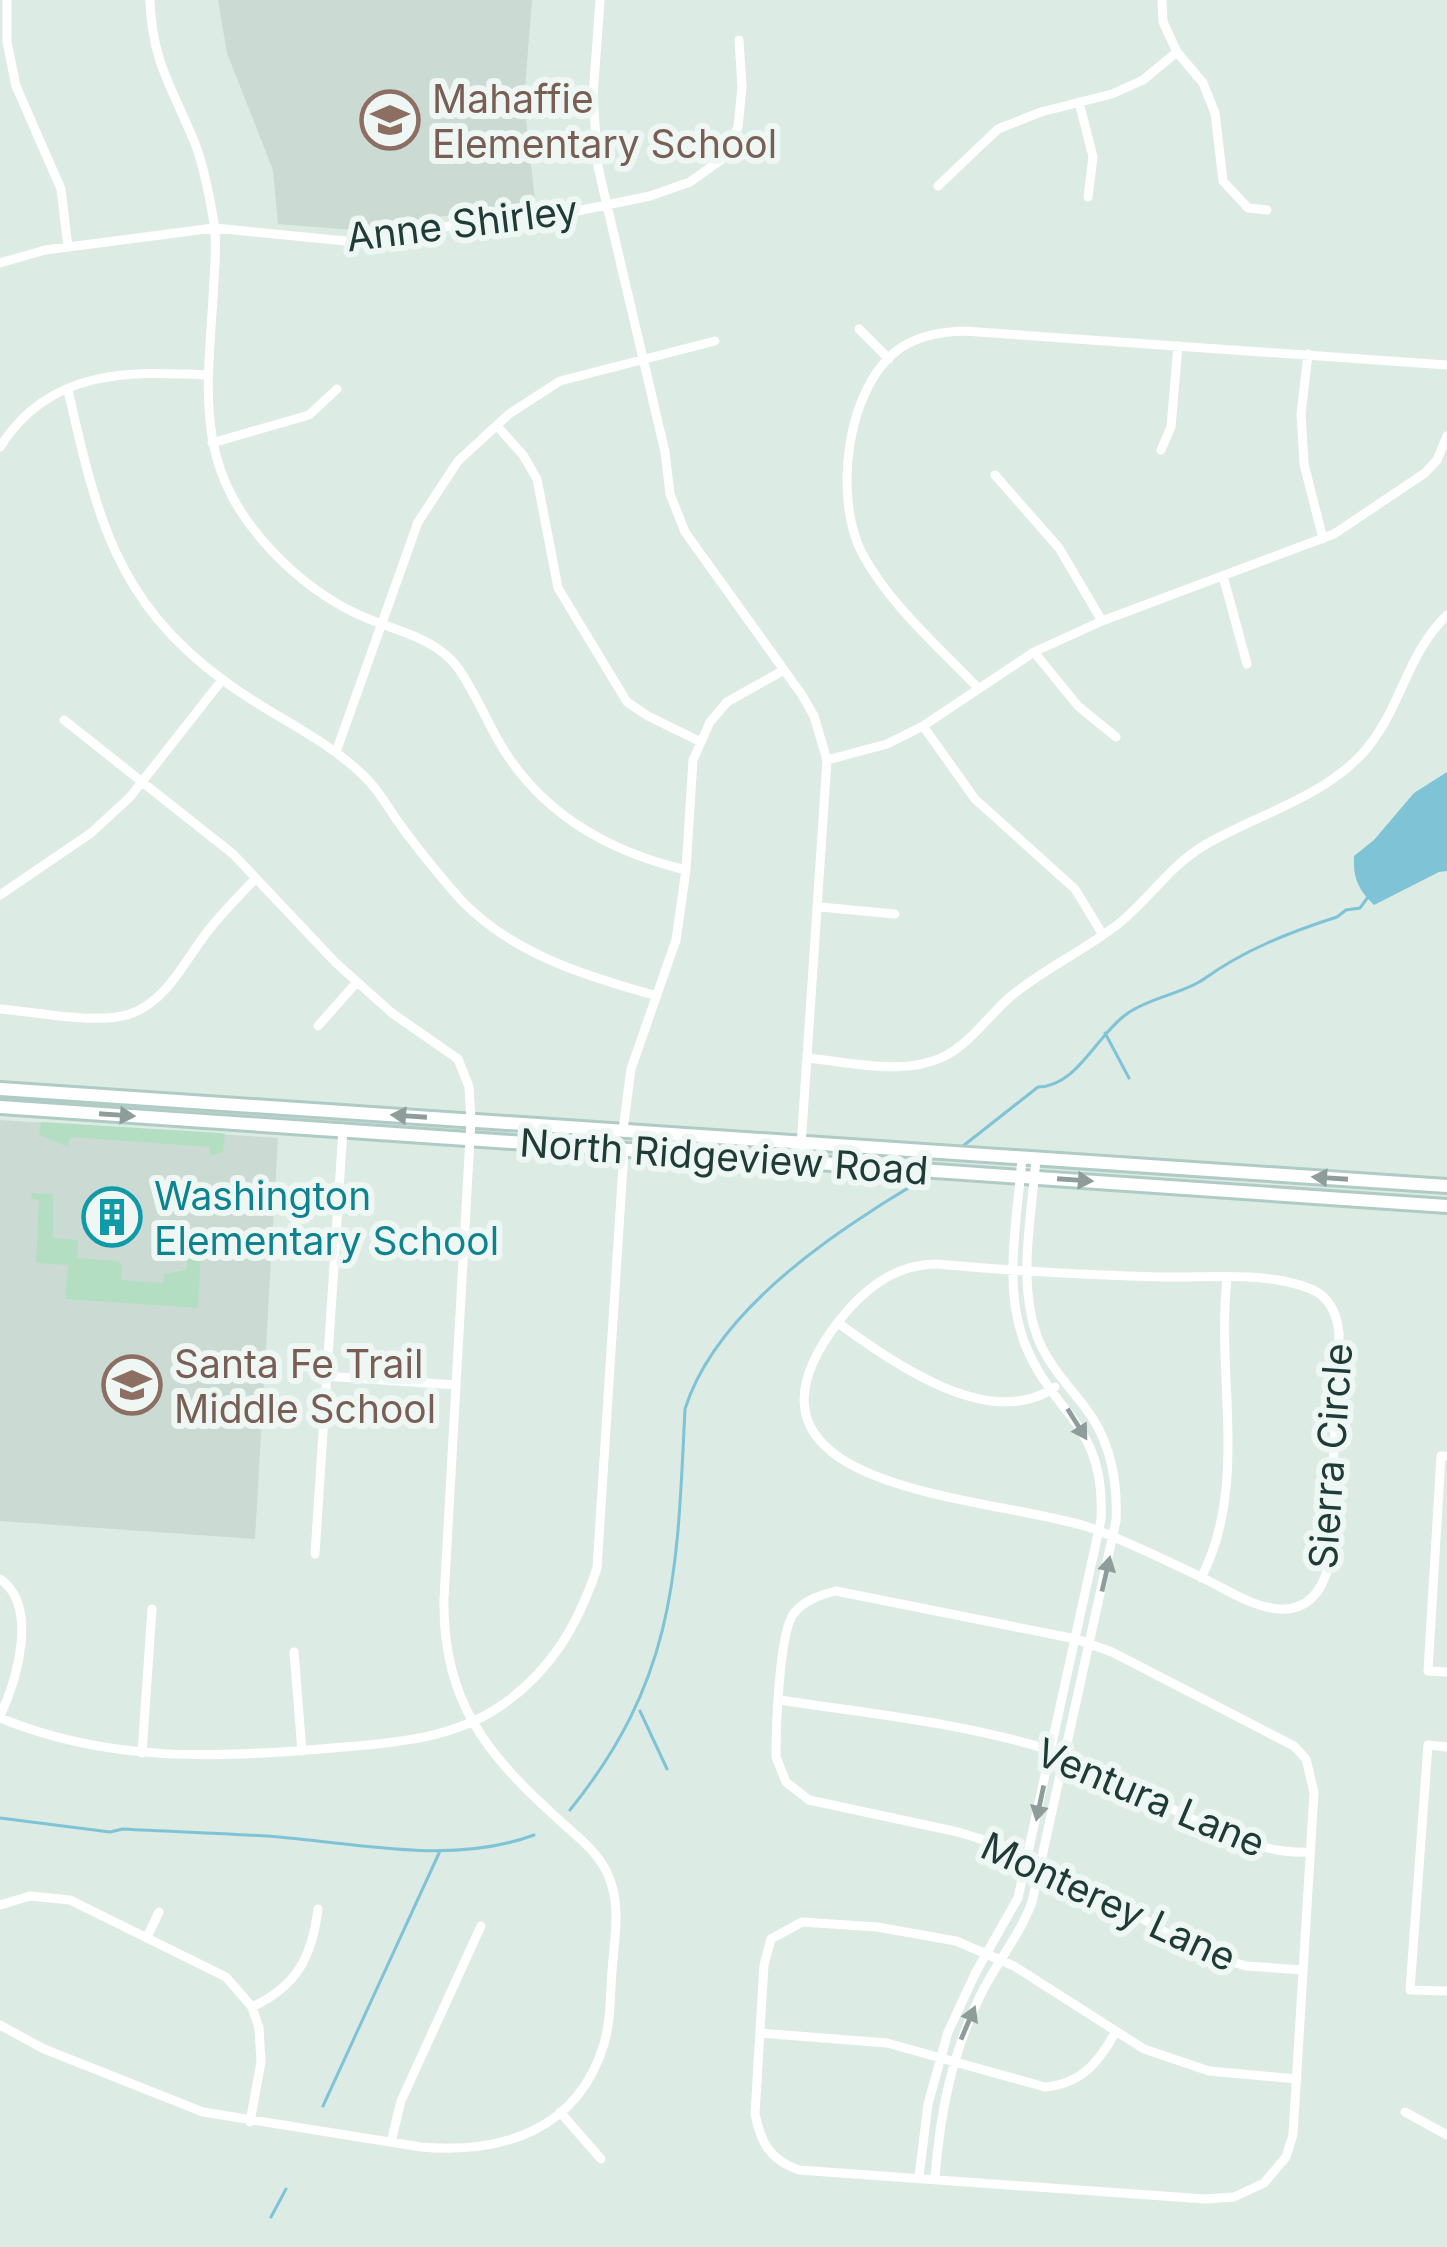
<svg xmlns="http://www.w3.org/2000/svg" width="1447" height="2247" viewBox="0 0 1447 2247" font-family="Inter,sans-serif">
  <rect width="100%" height="100%" fill="#ddebe5"/>
  <path fill="#cbdbd4" d="M218,0H532L524,102L536,209L505,215L444,216L365,231L278,224L273,170L227,53Z
    M0,1120L278,1138L255,1539L0,1521Z"/>
  <path fill="#b4dec2" d="M41,1122L220,1133L225,1134L223,1152L210,1156V1147L70,1137L68,1147L39,1135Z
    M32,1193L53,1194V1238L78,1240L77,1258L117,1261L122,1264L121,1280L163,1283L164,1274L186,1270L188,1252L201,1253L198,1308L65,1299L68,1265L36,1263L39,1200L31,1199Z"/>
  <path fill="#7fc3d6" d="M1447,772V871L1439,872L1374,905C1358,889 1353,878 1354,856L1374,840L1414,793Z"/>
  <g fill="none" stroke-linecap="round" stroke-linejoin="round">
    <path stroke="#7fc3d6" stroke-width="3" d="M1105,1033L1129,1078
      M963,1146L1038,1087C1078,1086 1096,1035 1128,1013C1151,997 1182,994 1204,979C1244,950 1290,932 1337,917L1346,910L1360,908L1368,897
      M640,1711L667,1769
      M570,1810C677,1677 677,1572 685,1409C711,1326 801,1256 873,1210C891,1198 910,1188 927,1175
      M0,1818L110,1832L123,1829C175,1832 227,1833 279,1837C363,1844 454,1865 534,1835
      M323,2106L440,1851
      M271,2217L286,2189"/>
    <defs>
      <path id="secondary" d="M0,1089L1447,1186
        M0,1107L1447,1206"/>
    </defs>
    <use href="#secondary" stroke="#afcbc3" stroke-width="18"/>
    <path stroke="#fff" stroke-width="9" d="M7,0V42L16,86L61,189L68,247
      M150,0C152,64 174,90 196,146C204,168 209,194 213,217C218,243 214,272 213,299C206,402 196,472 274,553C297,577 326,599 355,613C389,630 434,635 458,668C475,692 487,722 502,747C544,816 610,852 686,870
      M600,0L593,96L598,167L665,452L670,494L685,532L802,695L814,716L827,760L800,1161
      M1162,0L1163,22L1177,52L1203,83L1215,113L1223,181L1248,208L1267,210
      M1079,102L1093,157L1088,197
      M938,186L998,129L1041,112L1112,94L1143,80L1177,52
      M0,263L45,250L214,228L356,242L450,226L509,225L650,196L690,182L722,159L738,127L742,87L739,40
      M859,329L889,359
      M1308,354L1301,414L1304,464L1323,539
      M68,390C96,513 115,601 223,680C269,715 325,737 366,778C381,793 391,813 404,830C422,854 442,879 462,901C514,955 589,977 657,996
      M497,426L523,455L537,479L558,588L627,702L648,716L701,742
      M212,443L309,415L337,389
      M0,447C49,369 127,371 208,375
      M1161,450L1171,427L1178,346
      M995,475L1059,548L1102,621
      M1223,576L1247,664
      M1034,652L1078,706L1116,737
      M977,687C938,646 889,604 862,553C833,497 846,384 902,347C921,335 942,332 964,331L1447,365
      M923,726L975,799L1075,889L1103,935
      M336,752L418,522L458,461L509,414L560,381L715,341
      M827,760L887,744L923,726L1034,652L1102,621L1334,534L1425,473L1437,460L1447,436
      M0,895L91,833L130,797L222,680
      M820,907L895,914
      M0,1009C36,1012 97,1025 130,1014C170,1000 187,955 212,926C226,909 241,894 256,878
      M318,1026L357,982
      M807,1058C849,1062 904,1076 943,1057C970,1044 988,1016 1011,996C1044,969 1083,951 1117,925C1148,901 1170,865 1205,845C1256,815 1320,799 1362,754C1401,712 1404,657 1447,615
      M623,1130L631,1069L676,940L686,870L693,760L710,722L727,702L784,670
      M937,1264C1012,1271 1086,1275 1162,1277C1208,1278 1267,1271 1311,1289C1330,1297 1337,1314 1339,1333L1329,1565C1322,1591 1308,1611 1279,1609C1252,1607 1227,1590 1203,1578C1167,1561 1131,1543 1094,1529C1000,1495 705,1496 838,1322C863,1290 894,1264 937,1264Z
      M838,1323C891,1361 990,1433 1055,1387
      M324,1376L456,1385
      M1447,1456H1441L1428,1671L1447,1672
      M315,1554L343,1129
      M1201,1578C1249,1486 1216,1378 1227,1279
      M0,1579C39,1606 17,1680 0,1716
      M294,1652L302,1751
      M780,1700C871,1714 965,1723 1053,1751C1134,1777 1226,1857 1310,1852
      M0,1718C109,1763 218,1758 333,1748C390,1743 450,1740 499,1707C550,1673 578,1625 597,1568L624,1150
      M1447,1747L1428,1745L1410,1990L1447,1991
      M142,1753L152,1609
      M0,1905L30,1896L70,1900L226,1977L252,2007L259,2028L261,2062L250,2122
      M147,1937L159,1912
      M252,2007C297,1986 312,1957 318,1909
      M0,2025L44,2049L203,2112L421,2147C503,2154 578,2130 604,2044C611,2021 610,1995 612,1971C614,1942 621,1908 610,1880C601,1853 576,1836 557,1818C485,1753 442,1699 444,1598L471,1120L469,1087L458,1059L392,1013L336,963L233,854L64,720
      M760,2033L887,2043L1045,2087C1081,2084 1098,2063 1115,2033
      M1297,2079L1209,2071L1144,2049L1014,1966L956,1941L877,1927L802,1922L771,1939L764,1965L755,2114C761,2143 770,2160 799,2170L1205,2199L1234,2197L1264,2183L1286,2157L1293,2135L1314,1792L1306,1759L1294,1746L1112,1652L1076,1639L836,1591C820,1595 805,1600 794,1613C779,1632 776,1729 776,1757L786,1782L809,1800L958,1832L1016,1850L1067,1874L1199,1952L1246,1966L1303,1970
      M560,2112L601,2159
      M1405,2112L1447,2135
      M391,2142L401,2101L481,1926
      M919,2177L928,2104L948,2032L976,1972L1018,1898L1101,1520C1106,1423 1054,1417 1025,1344C1002,1286 1018,1217 1022,1157
      M935,2178C940,2112 952,2053 981,1994C997,1962 1020,1935 1032,1902L1116,1521C1118,1480 1110,1439 1084,1406C1066,1383 1047,1363 1037,1336C1017,1281 1032,1215 1036,1158"/>
    <use href="#secondary" stroke="#fff" stroke-width="12"/>
  </g>
  <defs><path id="oneway-solid" d="M-6-.8H1V-3.2L6.5 0L1 3.2V.8H-6Z" transform="scale(3)"/></defs>
  <g fill="#8e9d9a">
    <use href="#oneway-solid" transform="translate(117 1115) rotate(4)"/>
    <use href="#oneway-solid" transform="translate(409 1116) rotate(-176)"/>
    <use href="#oneway-solid" transform="translate(1330 1178) rotate(-176)"/>
    <use href="#oneway-solid" transform="translate(1075 1180) rotate(4)"/>
    <use href="#oneway-solid" transform="translate(1077 1424) rotate(58)"/>
    <use href="#oneway-solid" transform="translate(1106 1574) rotate(-77)"/>
    <use href="#oneway-solid" transform="translate(1040 1803) rotate(102)"/>
    <use href="#oneway-solid" transform="translate(968 2023) rotate(-67)"/>
  </g>
  <defs>
    <symbol id="school-ring" viewBox="-11 -11 22 22"><circle r="9.5" fill="#eef7f3" stroke="#8d6e63" stroke-width="1.5"/><path d="M0-5L7-2L0 1L-7-2ZM-4 1L0 2.5L4 1V4Q0 6-4 4Z" fill="#8d6e63"/></symbol>
    <symbol id="building-ring" viewBox="-11 -11 22 22"><circle r="9.5" fill="#eef7f3" stroke="#0f9aa8" stroke-width="1.5"/><path d="M-4-6H4V6H1V3H-1V6H-4ZM-2.5-4.3h1.7v1.8h-1.7ZM.8-4.3h1.7v1.8H.8ZM-2.5-1h1.7V.8h-1.7ZM.8-1h1.7V.8H.8Z" fill="#0f9aa8"/></symbol>
  </defs>
  <g fill-rule="evenodd">
    <use href="#school-ring" x="357" y="87" width="66" height="66"/>
    <use href="#building-ring" x="79" y="1184" width="66" height="66"/>
    <use href="#school-ring" x="99" y="1352" width="66" height="66"/>
  </g>
  <g text-anchor="middle" dominant-baseline="central" stroke-width="12" stroke-linejoin="round" paint-order="stroke">
    <g font-size="39" fill="#785e54" stroke="#eef7f3" text-anchor="start">
      <text x="432" y="98">Mahaffie<tspan x="432" dy="45">Elementary School</tspan></text>
      <text x="174" y="1363">Santa Fe Trail<tspan x="174" dy="45">Middle School</tspan></text>
    </g>
    <g font-size="39" fill="#1e3b35" stroke="#eef7f3">
      <text transform="translate(462 223) rotate(-7)">Anne Shirley</text>
      <text transform="translate(724 1156) rotate(4)">North Ridgeview Road</text>
      <text transform="translate(1330 1456) rotate(-86)">Sierra Circle</text>
      <text transform="translate(1151 1797) rotate(23)">Ventura Lane</text>
      <text transform="translate(1109 1901) rotate(25)">Monterey Lane</text>
    </g>
    <g font-size="39" fill="#0d838f" stroke="#eef7f3" text-anchor="start">
      <text x="154" y="1195">Washington<tspan x="154" dy="45">Elementary School</tspan></text>
    </g>
  </g>
</svg>
